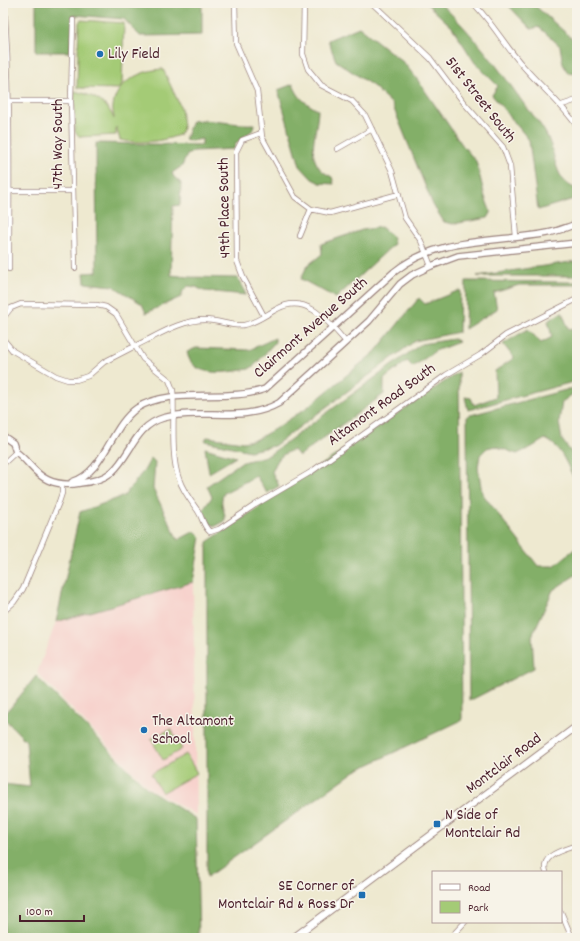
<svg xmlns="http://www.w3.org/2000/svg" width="580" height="941" viewBox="0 0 580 941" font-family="Dekko,sans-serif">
  <rect width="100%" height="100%" fill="#f7f3e8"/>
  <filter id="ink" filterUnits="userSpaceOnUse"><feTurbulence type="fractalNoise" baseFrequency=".025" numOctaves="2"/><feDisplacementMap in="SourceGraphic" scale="8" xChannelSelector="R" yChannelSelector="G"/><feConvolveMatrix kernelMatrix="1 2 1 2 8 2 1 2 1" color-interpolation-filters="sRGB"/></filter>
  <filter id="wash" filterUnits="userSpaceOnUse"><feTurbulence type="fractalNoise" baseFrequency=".012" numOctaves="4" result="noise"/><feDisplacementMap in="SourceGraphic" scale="16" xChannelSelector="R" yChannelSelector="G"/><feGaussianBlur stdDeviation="0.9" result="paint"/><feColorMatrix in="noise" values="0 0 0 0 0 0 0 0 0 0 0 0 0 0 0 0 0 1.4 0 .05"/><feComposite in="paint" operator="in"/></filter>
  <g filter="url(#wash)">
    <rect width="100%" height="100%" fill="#eee9d0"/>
    <path fill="#f7d0cb" d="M193,582L196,815L148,787L37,673L56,622Z"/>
    <path fill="#a4cb76" stroke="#777550" d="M81,20L124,23L122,84L120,89L77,88L79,22Z
      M163,69L181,108L183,128L179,135C161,142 138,144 120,140L116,127V135L80,137L75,132L74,91C92,95 107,101 114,119C114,115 112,110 113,106C116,82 141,70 163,69Z
      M171,729L182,749L163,760L151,739Z
      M186,754L197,773L162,793L151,774Z"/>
    <path fill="#83af67" stroke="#666749" d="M36,3H202V35L140,36L124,19L74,15L70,52H36Z
      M426,3H440C472,33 499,68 524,104C532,114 542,125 547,136C557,155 553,181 577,189V198L538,210L529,140L492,95L498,86L475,63L452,27Z
      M506,3H532L576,42L577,74L568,73L563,64L560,46L539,27L531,29Z
      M359,27L403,62L417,79L463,146L476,161L485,197L491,213L488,218L453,224L444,222L433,205L392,104L373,86L336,61L328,40Z
      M293,84C298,98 305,103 318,110C317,137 302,163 332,177L334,184L320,183L312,179L300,166L278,90Z
      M202,120C220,121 237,125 255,124L254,129L236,143L234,149L194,151L187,155L182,166L172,173L174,177L181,183L180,205L173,206L171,275L189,277L238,278L246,295L204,291L196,287L188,286L183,291L181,297L146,313L142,304L113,286L85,283L84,273L97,272L96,143L202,145V139L191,141L185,139L192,121Z
      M381,227L392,236L394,244L336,298L301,279L307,266L322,254L321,244L362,230Z
      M577,261V276H477Z
      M466,281L569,282H577V285H519L494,293L497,309L465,329Z
      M460,290L459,332L415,341L274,446L250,451L205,441L207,437L243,442L257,439L278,427L309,406L375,352L419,298L425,304Z
      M562,312L569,330L577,328V381L468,410L465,397L471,398L474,405L496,397L495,371L514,358L503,344L528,329L541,343L552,337L548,321Z
      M275,338V342L255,365L249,369C229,372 192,380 187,352L196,348L249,350Z
      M454,339L459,342L435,351L413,367L407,361L384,379V394L299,456L294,450C281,453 277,460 272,472L279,486L267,493L256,476L224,493C218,504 226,510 225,521L216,526L210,524L203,510L212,497L207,486L240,463L269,455L421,344Z
      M459,372L462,720L355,771L207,877V542Z
      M577,387V391L562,402L559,422L562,440L577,460V484C568,469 562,446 545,439L532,447L517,454L495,446L487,448L480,455L478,467L482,493L538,566H554L577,547V574L553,590L532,636L534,668L469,701L467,416Z
      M205,448L236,457L209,473Z
      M151,458L155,462L153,489L178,540L195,531L201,537L193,582L56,622L80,512L124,496L145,469Z
      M36,676L147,788L196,819L199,937L3,938V784L30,787L26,741L3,717Z"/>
  </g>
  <g filter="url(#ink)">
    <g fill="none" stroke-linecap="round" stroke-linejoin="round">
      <defs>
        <path id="minor" d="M4,3C11,91 9,180 9,269
          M235,3L236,43L257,91L262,137L295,197L311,209L330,213L399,194
          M304,3L303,54L308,69L321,85L352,101L365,115L392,171L405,218L421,241L431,266
          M372,3L430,58L464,103L503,147L510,166L516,237
          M473,3C492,22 505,46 523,66C541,87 561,103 577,126
          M574,3L577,6
          M73,20L71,101L75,268
          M3,101H71
          M562,105L577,100
          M261,133L242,140L236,152L237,261L243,277L264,316
          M337,149L372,129
          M3,191H72
          M300,236L311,209
          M3,318L11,308L21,304L97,305L106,307L116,314L135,346L104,362L88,376L76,380H68L56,376L13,351L3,339
          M346,342C329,323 307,292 277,309C267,314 256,323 244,325C231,327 219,320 205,320C180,320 157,336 135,346L143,359L169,380L173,390C175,415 170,456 179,479C183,491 191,501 198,511C203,519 203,526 210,532L219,529L255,505L311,472L446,375L480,355L506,335L577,299
          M3,464L16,452
          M3,612L14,602L23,589L59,502L62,493V485
          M546,872C540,854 565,850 577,845
          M561,912L572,938
          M450,938L465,922"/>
        <path id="tertiary" d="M3,436L13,443L16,452C28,460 34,474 48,480C59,485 69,485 80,483C91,482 103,479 112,472C131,455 135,426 163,418C201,407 242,424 279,403L346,342L369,321L400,284L412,275L431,266L458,256L577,243
          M72,482C105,472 110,427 137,408C171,386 226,403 265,389L394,272C438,236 495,243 548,233C558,231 567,227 577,224"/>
        <path id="secondary" d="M293,938L577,726"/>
      </defs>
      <use href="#minor" stroke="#9c847e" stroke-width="6"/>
      <use href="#tertiary" stroke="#9c847e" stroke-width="8"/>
      <use href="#secondary" stroke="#9c847e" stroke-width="8"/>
      <use href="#minor" stroke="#fff" stroke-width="4.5"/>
      <use href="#tertiary" stroke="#fff" stroke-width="5.5"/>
      <use href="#secondary" stroke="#fff" stroke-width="6"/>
    </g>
  </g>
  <g fill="#1f6fb2" stroke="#f7f3e8" stroke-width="1.5">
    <circle cx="100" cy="54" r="4"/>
    <circle cx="144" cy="730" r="4"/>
    <rect x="433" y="820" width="8" height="8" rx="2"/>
    <rect x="358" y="891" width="8" height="8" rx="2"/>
  </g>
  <g text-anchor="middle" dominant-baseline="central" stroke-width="3" stroke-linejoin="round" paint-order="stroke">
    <g font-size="16" fill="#4a1f2b" stroke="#f7f3e8" text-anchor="start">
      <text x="108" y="54">Lily Field</text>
      <text x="152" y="721">The Altamont<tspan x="152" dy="18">School</tspan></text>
      <text x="445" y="815">N Side of<tspan x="445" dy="18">Montclair Rd</tspan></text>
      <text x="354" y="886" text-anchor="end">SE Corner of<tspan x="354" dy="18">Montclair Rd &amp; Ross Dr</tspan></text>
    </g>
    <g font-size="16" fill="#4a1f2b" stroke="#f7f3e8">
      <text transform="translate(480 100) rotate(52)">51st Street South</text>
      <text transform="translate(58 144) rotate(-90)">47th Way South</text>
      <text transform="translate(225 208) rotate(-91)">49th Place South</text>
      <text transform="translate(311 328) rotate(-41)">Clairmont Avenue South</text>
      <text transform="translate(382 405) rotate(-36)">Altamont Road South</text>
      <text transform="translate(504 764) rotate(-37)">Montclair Road</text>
    </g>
  </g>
  <rect width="580" height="941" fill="none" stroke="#f7f3e8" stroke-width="16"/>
  <rect x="432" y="871" width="130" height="52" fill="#f7f3e8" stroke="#b29e9c"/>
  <rect x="440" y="884" width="20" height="6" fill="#ffffff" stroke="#b29e9c"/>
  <text x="468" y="891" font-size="12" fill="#4a1f2b">Road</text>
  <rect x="440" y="901" width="20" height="12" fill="#a4cb76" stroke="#b29e9c"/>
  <text x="468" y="911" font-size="12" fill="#4a1f2b">Park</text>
  <path d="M20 915v6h64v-6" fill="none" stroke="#4a1f2b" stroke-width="2"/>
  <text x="26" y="915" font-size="12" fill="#4a1f2b" stroke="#f7f3e8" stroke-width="3" paint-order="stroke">100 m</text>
</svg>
